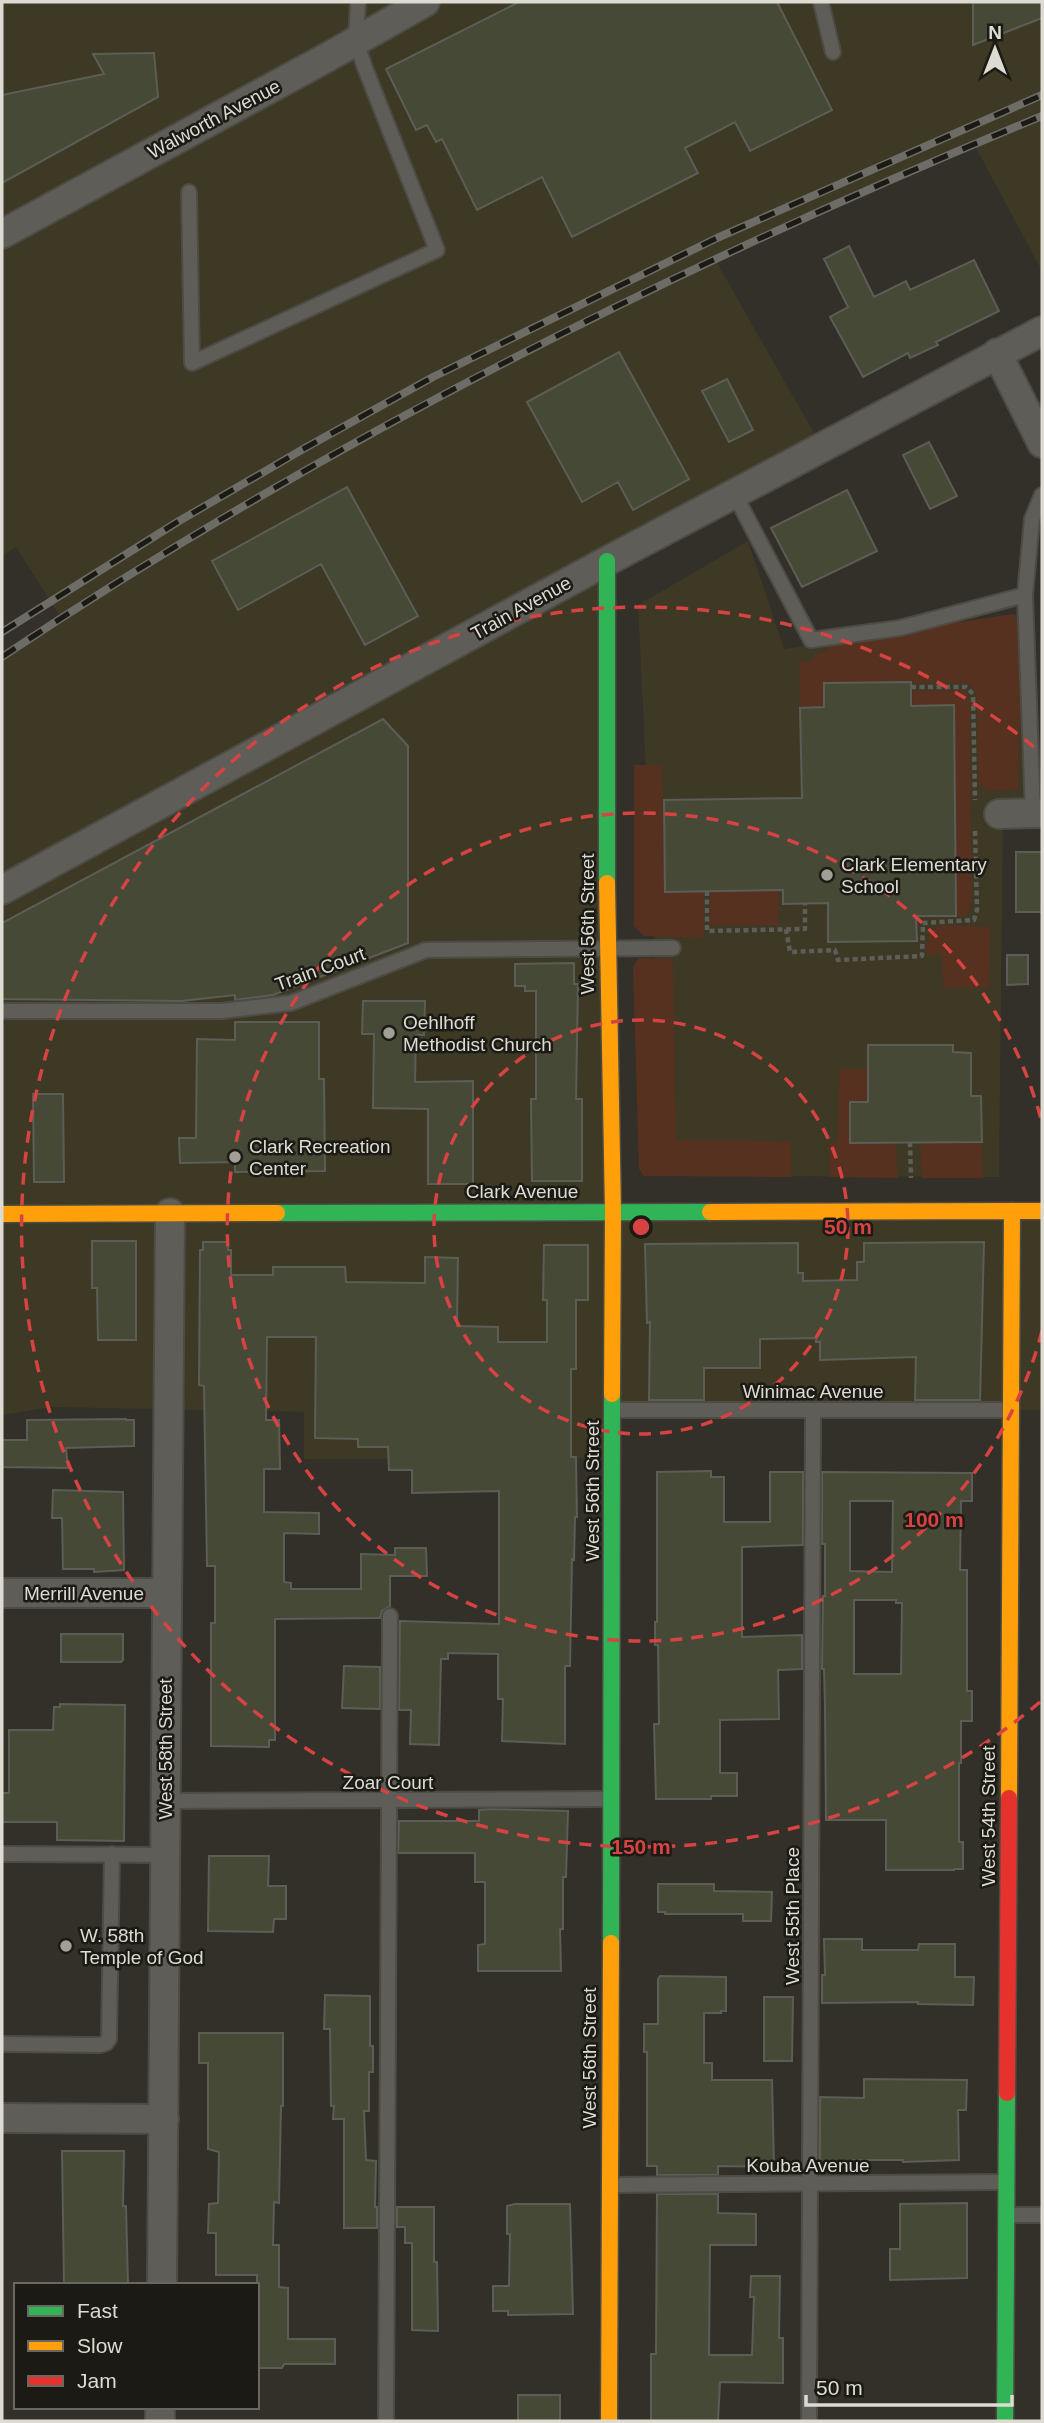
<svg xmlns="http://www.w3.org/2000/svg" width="1044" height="2423" viewBox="0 0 1044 2423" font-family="Helvetica,sans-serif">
  <rect width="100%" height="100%" fill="#323028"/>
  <path fill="#3d3925" d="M2,2H1042V271L974,144L716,261L822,447L607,561L613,1211H1042V1410H613V1458L304,1459V1412L51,1407L2,1415V657L61,618L16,547L2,556Z
    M748,541L784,649L1028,612L1027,813L1003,814L999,1177L655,1176L654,937L638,605Z"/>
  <path fill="#563120" d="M1013,614L1020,626L1021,675L1018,789L986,791L978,780L977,696L972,686L967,683H825L824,707L800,708L799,662L812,661L815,654L826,652L829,645L834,641Z
    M960,690L967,693L970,702L972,900L969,912L965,916H956L954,705L913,706L912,691Z
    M634,765H662L665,892L704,891V938L644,936L634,926Z
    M778,890L779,925H710V891Z
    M943,925L990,927L989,988H943L942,955H926C926,941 927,929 943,925Z
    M639,958L673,959L676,1140L791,1141V1177L644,1176L639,1169L633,967Z
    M839,1069H869L868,1102H850V1143L896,1142L898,1178L830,1177L829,1142H838Z
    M920,1142H982L983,1178H922Z"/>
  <path fill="#474937" stroke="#5c5d56" stroke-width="2" fill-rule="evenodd" d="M519,2H777L832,110L750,151L735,122L685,148L698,173L572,237L542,177L477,210L442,139L436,142L427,125L416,130L386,69Z
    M973,2H1042V18L973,45Z
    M154,53L158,97L2,183V95L104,74L93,54Z
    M849,246L874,297L906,281L910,290L974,260L999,311L936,342L938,345L910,358L908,353L863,377L830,317L848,307L824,259Z
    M619,352L689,479L633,510L618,482L582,502L527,402Z
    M727,379L753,430L729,442L702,391Z
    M929,442L957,496L930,509L903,455Z
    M347,487L418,616L365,645L321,564L238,610L212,561Z
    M847,490L877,551L802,587L771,528Z
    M911,682V706L954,705L956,916H916L917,941L828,942V903L783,904V890L665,892L664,800L802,798L800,708L824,707V683Z
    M383,719L408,746V943L273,995L235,1000V995L181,1001L2,999V923Z
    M1016,852H1042V912H1016Z
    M1007,955H1028V984L1007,985Z
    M574,963V984H578L576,1099H582V1181H532L531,1099H536V991H525V986H515V964Z
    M363,1001H425L424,1035H416L415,1082L473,1081V1184H428V1109L373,1108L374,1034H362Z
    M235,1022H319V1079H324L325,1171L235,1172V1162L180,1163L179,1138H196L197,1039L235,1040Z
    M868,1045H953V1052L971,1053V1096H981L982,1142L850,1143V1102H868Z
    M33,1094H63L64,1182H34Z
    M92,1241H136V1340H98L97,1288H92Z
    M203,1242H228V1250H231V1275H273V1267H345L346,1282L425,1283V1257L458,1258L457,1326L498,1327V1342H547V1300H543L544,1245H588V1300H576V1369H571V1457H576L577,1517H575L574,1560L572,1559L570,1666H565V1744L502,1741L503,1699H498V1654L448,1653V1659H441L439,1745L410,1744L411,1710H399L400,1621L499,1624V1491L412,1493V1470H389L388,1447H358V1439L315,1438L316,1337H267L266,1420H279L280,1469H264V1512L319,1513V1534L284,1533V1582L291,1583V1589H361V1554L395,1555V1548H426L427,1576H390V1606L382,1611L380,1618L275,1619V1740H269V1747L211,1746V1623H215V1566H207L204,1386L199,1385L200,1250H203Z
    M984,1242L980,1400H915L916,1357L820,1360V1342H816V1338L760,1339V1368H704V1400H649L650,1322L647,1323L645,1244L798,1243V1273H803V1281L857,1280V1262H864V1243Z
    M126,1419V1420H134V1446L66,1448L68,1468L2,1467V1440H27V1420Z
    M711,1471V1477H724V1522H770V1472H803V1545L742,1547V1637L802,1635V1669L778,1670L779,1719L720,1720V1773H737V1796H711V1799H656L654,1724H659L658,1645H655V1622H657V1472Z
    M822,1472L972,1473V1501H961L960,1570H967V1691H972V1721H961V1763H959V1842H963V1869H954V1870H886V1820H826L825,1707L824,1669H822L823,1596H825V1544H822ZM850,1501H893L892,1572L850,1571ZM854,1600H896V1603H902L901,1674H854Z
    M53,1490L123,1492L124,1570L94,1572V1569H63L62,1518H52Z
    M61,1634H123V1660L121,1662H61Z
    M344,1666L380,1667V1709L342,1708Z
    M60,1704L125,1705L124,1841L57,1840V1822H2V1793H9V1730H53L54,1707H60Z
    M492,1809L568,1811L566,1877H563V1929H560L561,1971H478V1945L485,1944V1882H475V1853H398L399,1821H479V1810Z
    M209,1856H269L268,1886H286V1919H274L273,1932L208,1931Z
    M658,1884H714V1891L772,1892L771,1921H743V1914H665V1912H658Z
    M824,1939H862V1950H918L919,1944H955V1977H974L973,2005L918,2004V2002L822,2003V1975H825Z
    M660,1976L726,1977V2011H721V2013H704V2063H712V2080H772L774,2167L718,2166V2175H657V2166H647V2052H644V2024H658V1979Z
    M325,1995L370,1996V2046H373V2072H369V2111H364L366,2160L376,2161L375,2207H377V2228H344V2119H333L334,2106H331L330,2029H324Z
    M764,1997H793L792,2061H764Z
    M199,2033H283V2106H281L279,2203L274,2202L273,2245H279V2287L288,2288V2339H335V2364H284L282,2368H257V2275H216V2233H208L209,2204L218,2203L219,2152L208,2149V2063H199Z
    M864,2079L967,2080L966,2110H958L959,2160L903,2162V2160H851V2164L820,2166V2097L864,2098Z
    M62,2151H124L123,2206H126L128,2285H64Z
    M657,2194H718V2213L756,2214V2245H710L709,2355H752L754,2297H750L751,2276H780L779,2338H783V2383L720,2382L718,2421H651V2354H656Z
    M967,2203V2278L890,2280V2249H900V2204Z
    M515,2204H570L573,2314L508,2315V2311H493V2286H509L510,2234H507V2206Z
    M397,2207H434V2262H437L438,2331L412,2330V2243H405V2227H397Z
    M518,2395H560V2421H518Z"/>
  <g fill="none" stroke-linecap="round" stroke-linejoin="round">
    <defs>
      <path id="lane" d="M821,2L833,52
        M189,192L192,363L437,250L365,68L356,41L358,2
        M734,493L811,640L900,628L1025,595
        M1033,813L1025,595L1032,519L1042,495
        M2,1011H221L291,1003L426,950L673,948
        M615,1410H1011
        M164,1801L610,1799
        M2,1854L164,1855
        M2,2044L100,2045L106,2043L109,2039L112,1854
        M612,2185L1004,2182
        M1009,2215H1042
        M386,2421L390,1616
        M809,2421L813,1410"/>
      <path id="street" d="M2,234L326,58L425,2
        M997,353L1042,443
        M999,814L1042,813
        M2,890L607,561L1042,331
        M2,1593H166
        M2,2118L164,2119
        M162,2285L170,1213
        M160,2421V2407"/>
      <path id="fast" d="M607,561V883
        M277,1213L710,1212
        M611,1943L612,1394
        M1005,2421L1007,2093"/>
      <path id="slow" d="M607,883L613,1212L612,1394
        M710,1212L1042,1211
        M2,1214L277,1213
        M1009,1798L1012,1211
        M609,2421L611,1943"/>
      <path id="jam" d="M1007,2093L1009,1798"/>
    </defs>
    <use href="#lane" stroke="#4d4b44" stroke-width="18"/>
    <use href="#street" stroke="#4d4b44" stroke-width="32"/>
    <use href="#fast" stroke="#4d4b44" stroke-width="19"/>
    <use href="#slow" stroke="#4d4b44" stroke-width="19"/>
    <use href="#jam" stroke="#4d4b44" stroke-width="19"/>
    <path stroke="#5e5d58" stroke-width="4.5" stroke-dasharray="5 3.5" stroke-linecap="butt" d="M911,687H966L973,694L975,800
      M707,891V931L805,929V903
      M786,929L790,952L835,950L838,960L922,956L923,923L974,920L977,910L975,830
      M910,1142L911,1178"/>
    <use href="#lane" stroke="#5e5d57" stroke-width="14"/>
    <use href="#street" stroke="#5e5d57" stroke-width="28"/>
    <use href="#fast" stroke="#30b455" stroke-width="16"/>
    <use href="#slow" stroke="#ff9f0a" stroke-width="16"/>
    <use href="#jam" stroke="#e5322d" stroke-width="16"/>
    <defs>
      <path id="rail" d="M2,632L179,521L305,448L433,377L717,238L1042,95
        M2,657C327,440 681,264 1042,116"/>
    </defs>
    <use href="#rail" stroke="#6e6c67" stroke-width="8"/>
    <use href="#rail" stroke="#1b1a14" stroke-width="5" stroke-dasharray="16" stroke-linecap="butt"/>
  </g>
  <g fill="none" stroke="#d74342" stroke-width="3.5" stroke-dasharray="12 9">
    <circle cx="641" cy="1227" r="207"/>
    <path d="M1042 1331A414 414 0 1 1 1042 1123"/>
    <path d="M1040 1702A620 620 0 1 1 1040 752"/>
  </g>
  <g fill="#a19f96" stroke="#1b1a14" stroke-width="2.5">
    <circle cx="827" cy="875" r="7"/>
    <circle cx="389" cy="1033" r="7"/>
    <circle cx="235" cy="1157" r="7"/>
    <circle cx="66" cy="1946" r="7"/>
  </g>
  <g text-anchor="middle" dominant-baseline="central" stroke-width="5" stroke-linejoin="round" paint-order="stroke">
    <g font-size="19" fill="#dddbd2" stroke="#1b1a14">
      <text transform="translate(214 119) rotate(-28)">Walworth Avenue</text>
      <text transform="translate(521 608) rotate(-29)">Train Avenue</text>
      <text transform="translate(587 924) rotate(-90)">West 56th Street</text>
      <text transform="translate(320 969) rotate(-20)">Train Court</text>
      <text x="522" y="1191">Clark Avenue</text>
      <text x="813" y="1391">Winimac Avenue</text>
      <text transform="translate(592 1491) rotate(-90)">West 56th Street</text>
      <text x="84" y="1593">Merrill Avenue</text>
      <text transform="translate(165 1749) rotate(-90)">West 58th Street</text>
      <text x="388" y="1782">Zoar Court</text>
      <text transform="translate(988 1816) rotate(-90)">West 54th Street</text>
      <text transform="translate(792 1916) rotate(-90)">West 55th Place</text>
      <text transform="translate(589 2058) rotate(-90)">West 56th Street</text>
      <text x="808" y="2165">Kouba Avenue</text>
    </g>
    <g font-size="19" fill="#dddbd2" stroke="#1b1a14" text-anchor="start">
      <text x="841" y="864">Clark Elementary<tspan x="841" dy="22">School</tspan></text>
      <text x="403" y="1022">Oehlhoff<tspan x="403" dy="22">Methodist Church</tspan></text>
      <text x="249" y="1146">Clark Recreation<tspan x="249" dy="22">Center</tspan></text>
      <text x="80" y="1935">W. 58th<tspan x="80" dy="22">Temple of God</tspan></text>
    </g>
  </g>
  <circle cx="641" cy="1227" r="10" fill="#d74342" stroke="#1b1a14" stroke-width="3.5"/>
  <g font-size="21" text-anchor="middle" font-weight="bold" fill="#d74342" stroke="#1b1a14" stroke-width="5" stroke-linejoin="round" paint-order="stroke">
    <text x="848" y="1234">50 m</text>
    <text x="934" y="1527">100 m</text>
    <text x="641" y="1854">150 m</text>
  </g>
  <rect width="1044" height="2423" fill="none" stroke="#dddbd2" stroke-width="7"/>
  <rect x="14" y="2283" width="245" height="126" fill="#1b1a14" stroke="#696760" stroke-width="2"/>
  <rect x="28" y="2306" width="35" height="10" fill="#30b455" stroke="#696760" stroke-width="2"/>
  <text x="77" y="2318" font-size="21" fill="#dddbd2">Fast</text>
  <rect x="28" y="2341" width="35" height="10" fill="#ff9f0a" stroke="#696760" stroke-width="2"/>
  <text x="77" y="2353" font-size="21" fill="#dddbd2">Slow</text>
  <rect x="28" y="2376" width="35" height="10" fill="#e5322d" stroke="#696760" stroke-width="2"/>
  <text x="77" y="2388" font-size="21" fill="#dddbd2">Jam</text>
  <g transform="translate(995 49)" stroke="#1b1a14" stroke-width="5" paint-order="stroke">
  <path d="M0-5L12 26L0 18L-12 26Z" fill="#dddbd2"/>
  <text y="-10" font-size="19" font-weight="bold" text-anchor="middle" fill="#dddbd2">N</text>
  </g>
  <path d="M806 2395v10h206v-10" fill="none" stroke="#dddbd2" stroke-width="3.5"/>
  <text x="816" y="2395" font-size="21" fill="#dddbd2" stroke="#1b1a14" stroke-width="5" paint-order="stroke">50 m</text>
</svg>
